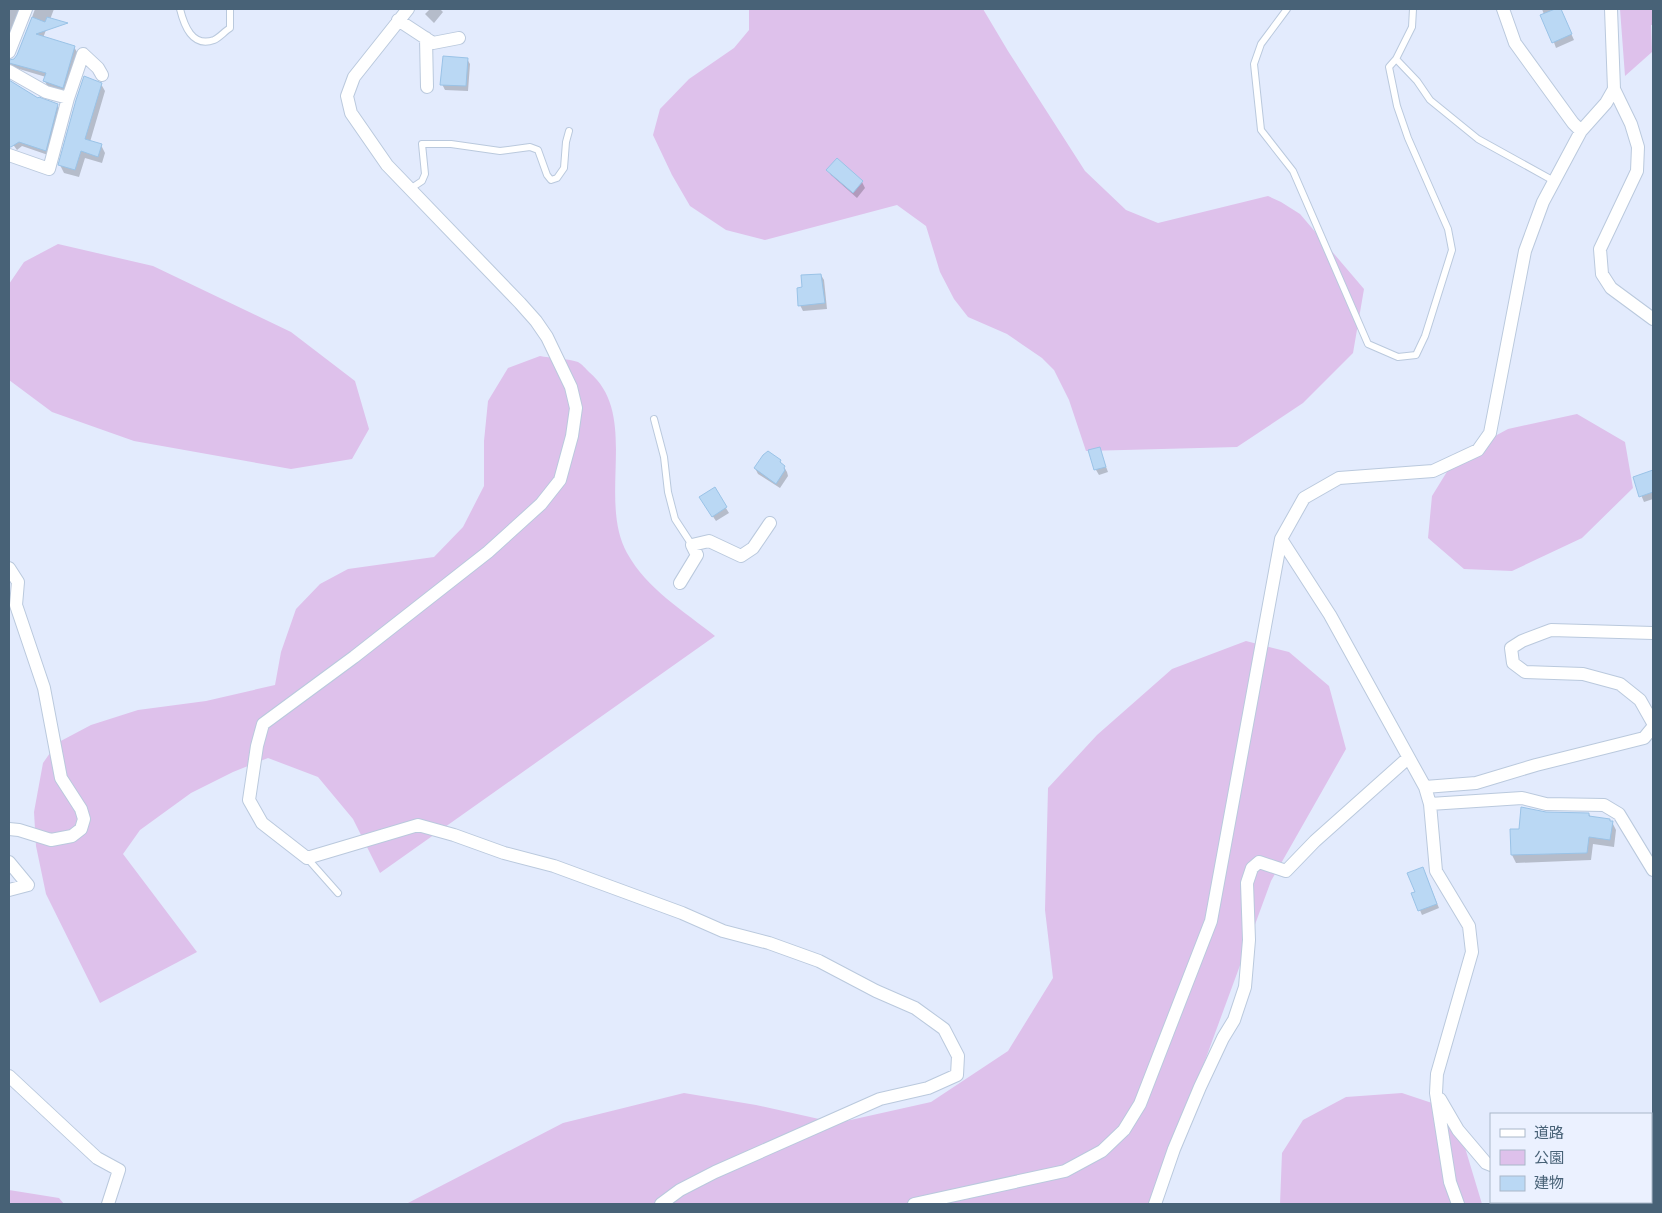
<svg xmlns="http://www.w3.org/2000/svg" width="1662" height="1213" viewBox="0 0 1662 1213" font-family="'Work Sans','Noto Sans JP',sans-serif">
  <rect width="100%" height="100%" fill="#e3ebfd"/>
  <path fill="#dec1eb" d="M749,9H983L1008,51L1085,171L1126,210L1158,223L1268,196L1281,202L1300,214L1364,289L1353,353L1303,403L1237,447L1086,451L1069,400L1054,370L1042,358L1007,334L968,317L954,299L940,272L926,226L897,205L765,240L726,230L690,206L672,175L653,135L660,109L689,79L734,48L749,30Z
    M1620,9H1653V25H1651L1652,52L1625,76Z
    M58,244L153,266L291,332L355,381L369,429L352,459L291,469L134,441L52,412L9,380V284L24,262Z
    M540,356C549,358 570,359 578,362C582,364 586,369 589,372C640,415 597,498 627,553C647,589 684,611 715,636L380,873L353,819L318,777L268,758L233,772L191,793L140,830L123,854L197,952L100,1003L46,894L36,846L34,812L43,763L57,743L91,725L138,710L206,701L275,685L281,652L296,609L320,584L348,569L434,557L463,527L484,486V441L488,401L508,368Z
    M1577,414L1625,442L1633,488L1582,538L1512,571L1464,569L1428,538L1432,496L1456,457L1508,429Z
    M1246,641L1289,652L1329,686L1346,749L1271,881L1171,1153L1157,1204H406L563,1123L684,1093L756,1105L837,1123L931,1102L1008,1051L1053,978L1045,910L1048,788L1097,735L1172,669Z
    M1402,1093L1441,1106L1463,1141L1482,1204H1280L1282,1153L1303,1120L1346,1097Z
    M9,1190L59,1198L64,1204H9Z"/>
  <path fill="#0003" d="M9,9H23L9,41Z
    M35,9H54L43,38L74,47L77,52L65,92L47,86L45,81L46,77L9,66V64H11L9,61H11L18,56Z
    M430,9H440L443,12L434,23L425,14Z
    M1542,9H1560L1574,40L1556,48Z
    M467,59L470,64L468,91L445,90L442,84Z
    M9,82L39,100L57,105L60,110L48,155L22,146L17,150L9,139Z
    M101,84L105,91L90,142L101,145L105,153L102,163L85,158L79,177L64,173L60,165Z
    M828,170L862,182L865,188L857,198L831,175Z
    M821,275L824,280L827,309L803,311L800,305L804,288Z
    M1099,448L1108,472L1099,475L1096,470Z
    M780,461L787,472L788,476L780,488L758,474L755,468Z
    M1653,471V499L1644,502L1634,478Z
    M714,489L729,513L716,521L704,503Z
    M1546,813L1589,814L1591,817L1612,822L1616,830L1614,847L1593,844L1591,860L1516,863L1512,855L1520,830Z
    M1425,873L1439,908L1422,915L1413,894L1416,893Z"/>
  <path fill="#bad8f4" stroke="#9ac3e7" d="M1555,9H1561L1572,34L1552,43L1540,15Z
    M32,17L45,22L47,17L68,23L36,34L75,46L63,88L43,81L46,73L9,63V60L14,59L17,55Z
    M443,56L468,58L466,86L440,85Z
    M84,76L102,83L85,139L102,144L98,157L81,151L75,170L58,165L76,100Z
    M9,80L38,98L39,97L58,104L46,151L19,142L11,147H9Z
    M837,158L863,181L853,193L826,170Z
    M821,274L825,303L798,306L797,288L802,287L801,275Z
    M1100,447L1106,467L1094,470L1088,450Z
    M768,451L781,460L780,462L785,466L784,468L785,470L776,484L754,468L763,455Z
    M1653,470V492L1639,497L1633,477Z
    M715,487L727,507L712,517L699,497Z
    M1521,807L1546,812L1589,813V816L1610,819V821H1613L1610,840L1589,837L1587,853L1511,855L1510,829H1519Z
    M1423,867L1437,904L1418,911L1411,893L1415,892L1407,873Z"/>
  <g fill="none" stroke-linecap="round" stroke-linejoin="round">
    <defs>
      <path id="lane" d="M180,9C184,25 192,48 214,40C219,38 225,31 230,28V9
        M1287,9L1261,44L1254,64L1261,130L1293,171L1368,344L1398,357L1416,355L1425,336L1452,250L1448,229L1408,138L1397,106L1389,67L1396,59L1412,27L1413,9
        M1396,59L1417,81L1430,100L1478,139L1554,181
        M410,189L422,181L425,174L422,144H451L500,151L530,147L538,150L547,175L551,180L557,178L564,168L566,142L569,131
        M654,419L664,457L668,492L675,519L692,545
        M307,858L338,893"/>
      <path id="street" d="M408,9L354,77L347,96L351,113L387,165L520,303L536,321L547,337L571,387L576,408L572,436L560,480L541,504L488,552L354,657L263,724L257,746L249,800L262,823L307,858L418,825L454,835L504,853L554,866L682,913L723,931L769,943L819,961L876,991L915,1008L944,1029L958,1056L957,1075L928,1088L880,1099L715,1172L680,1190L661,1204
        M1503,9L1515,43L1573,123L1581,131
        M1611,9L1614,89L1631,124L1638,147L1637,171L1600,249L1602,274L1611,288L1653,319
        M398,20L433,43L459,38
        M426,38L427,87
        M9,52L26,9
        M9,71L46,92L68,98L83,54L98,68L102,75
        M9,155L49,169L68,98
        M1281,539L1330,615L1425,787L1430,804L1436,871L1469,926L1472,952L1437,1074L1436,1093L1450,1182L1458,1204
        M9,568L18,582L16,605L44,688L61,778L81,809L84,819L81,829L72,836L51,840L19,830L9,829
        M680,583L697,555L692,545L709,541L741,556L753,548L770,523
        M1653,633L1551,630L1522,641L1511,648L1513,663L1525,672L1583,674L1620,684L1640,700L1653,723
        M1425,787L1476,783L1536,765L1644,738L1653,727
        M1430,804L1522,798L1546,804L1604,805L1619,814L1653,870
        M9,862L28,885L9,890
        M9,1076L97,1158L119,1170L108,1204
        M1440,1099L1458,1130L1486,1163L1491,1165
        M1580,1202L1582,1204
        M914,1204L1065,1171L1102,1151L1124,1130L1140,1104L1211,921L1281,539L1304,498L1339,478L1433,471L1478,450L1490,433L1525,251L1543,202L1581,131L1606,103L1614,89
        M1155,1204L1174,1149L1200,1087L1223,1038L1234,1020L1245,987L1249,940L1247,883L1252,868L1259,862L1286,871L1315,841L1408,758"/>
    </defs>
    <use href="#lane" stroke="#bac9dd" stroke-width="8"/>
    <use href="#street" stroke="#bac9dd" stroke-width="14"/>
    <use href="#lane" stroke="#fff" stroke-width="6"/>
    <use href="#street" stroke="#fff" stroke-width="12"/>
  </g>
  <rect width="1662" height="1213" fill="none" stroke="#486277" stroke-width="20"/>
  <rect x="1490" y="1113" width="162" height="90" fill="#ebf1ff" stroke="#aab8c9"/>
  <rect x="1500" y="1129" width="25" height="8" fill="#ffffff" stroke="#aab8c9"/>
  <text x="1534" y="1138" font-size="15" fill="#486277">道路</text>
  <rect x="1500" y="1150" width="25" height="15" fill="#dec1eb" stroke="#aab8c9"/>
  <text x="1534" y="1163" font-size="15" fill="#486277">公園</text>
  <rect x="1500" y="1176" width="25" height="15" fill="#bad8f4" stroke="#aab8c9"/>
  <text x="1534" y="1188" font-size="15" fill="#486277">建物</text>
</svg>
